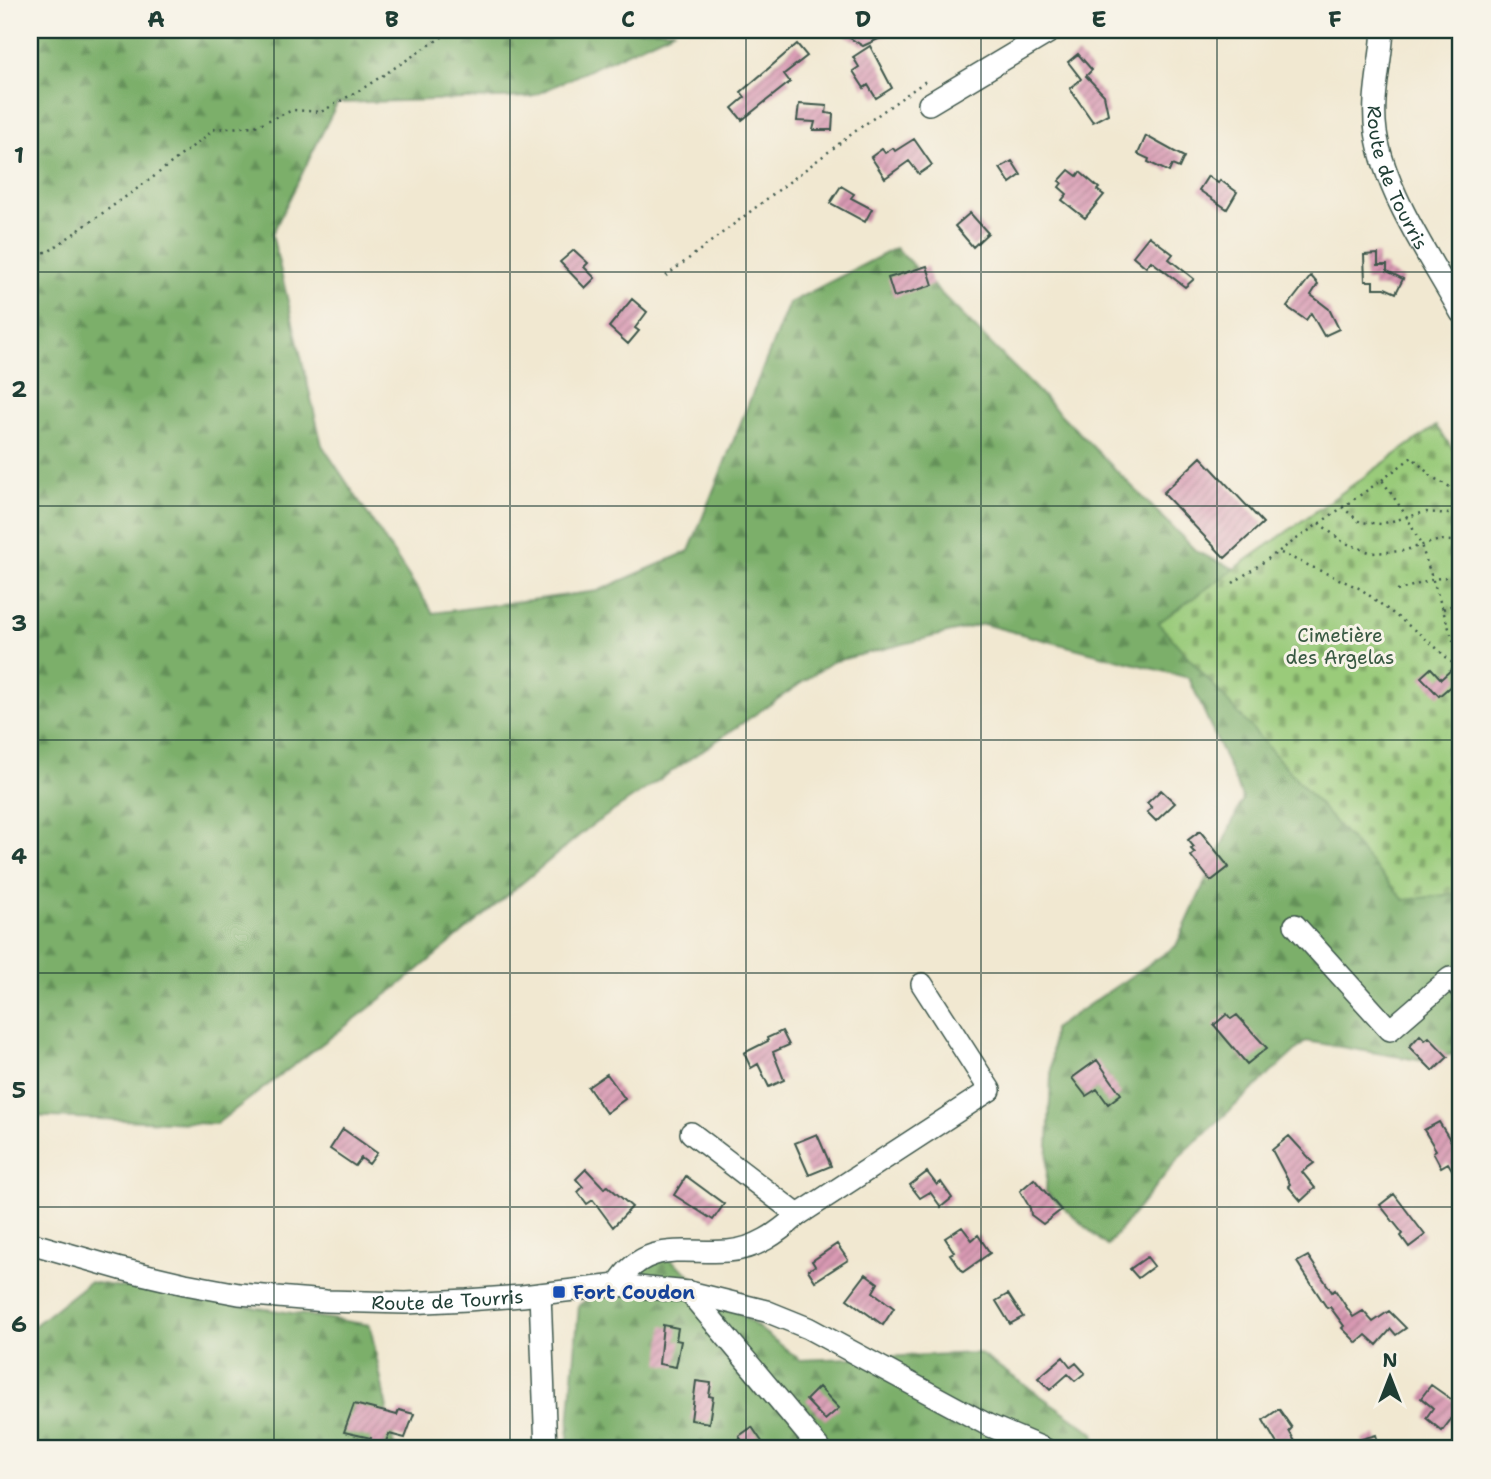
<svg xmlns="http://www.w3.org/2000/svg" width="1491" height="1479" viewBox="0 0 1491 1479" font-family="'Shantell Sans',sans-serif">
  <defs>
    <pattern id="forest-firs" width="22" height="20" patternUnits="userSpaceOnUse" patternTransform="scale(1.75)"><rect width="22" height="20" fill="#7baf6a"/><path d="M5 1l3.5 6h-7zM16 11l3.5 6h-7z" fill="#649058"/></pattern>
    <pattern id="cemetery-stones" width="16" height="16" patternUnits="userSpaceOnUse" patternTransform="scale(1.75)"><rect width="16" height="16" fill="#9acb7a"/><path d="M2 7V4a2 2 0 0 1 4 0v3zM10 15v-3a2 2 0 0 1 4 0v3z" fill="#7da665"/></pattern>
    <pattern id="building-hatch" width="6" height="6" patternUnits="userSpaceOnUse" patternTransform="scale(1.75)"><rect width="6" height="6" fill="#d899b2"/><path d="M-1 1l2-2M0 6l6-6M5 7l2-2" fill="none" stroke="#af7e92"/></pattern>
  </defs>
  <rect width="100%" height="100%" fill="#f7f3e8"/>
  <filter id="ink" filterUnits="userSpaceOnUse"><feTurbulence type="fractalNoise" baseFrequency=".0143" numOctaves="2"/><feDisplacementMap in="SourceGraphic" scale="14" xChannelSelector="R" yChannelSelector="G"/><feConvolveMatrix kernelMatrix="1 2 1 2 8 2 1 2 1" color-interpolation-filters="sRGB"/></filter>
  <filter id="wash" filterUnits="userSpaceOnUse"><feTurbulence type="fractalNoise" baseFrequency=".00686" numOctaves="4" result="noise"/><feDisplacementMap in="SourceGraphic" scale="28" xChannelSelector="R" yChannelSelector="G"/><feGaussianBlur stdDeviation="1.57" result="paint"/><feColorMatrix in="noise" values="0 0 0 0 0 0 0 0 0 0 0 0 0 0 0 0 0 1.4 0 .05"/><feComposite in="paint" operator="in"/></filter>
  <g filter="url(#wash)">
    <rect width="100%" height="100%" fill="#f1e8d1"/>
    <path fill="url(#forest-firs)" stroke="#4d764f" stroke-width="2" d="M30,30H675L531,97L337,103L272,234L322,445L433,613L598,591L689,551L789,303L896,248L1197,552L1326,610L1461,746V1052L1424,1061L1306,1041L1182,1154L1107,1246L1046,1192L1053,1029L1176,946L1243,799L1189,678L983,624L832,662L587,829L401,984L216,1124L30,1116Z
      M657,1249L800,1360L979,1353L1094,1433L1097,1449H567L579,1305Z
      M89,1282L370,1325L395,1449H30V1329Z"/>
    <path fill="url(#cemetery-stones)" stroke="#5c8457" stroke-width="2" d="M1436,426L1461,460V713L1459,715L1451,750L1461,776V893L1404,900L1158,623Z"/>
    <g id="blocks">
      <path fill="url(#building-hatch)" d="M837,30H898L863,46Z
        M797,44L807,56L784,74L790,82L742,120L732,108L745,97L741,92Z
        M870,46L892,88L876,98L868,85L864,88L853,71L859,67L853,57Z
        M1078,54L1092,70L1086,76L1104,95L1108,114L1093,122L1070,89L1081,79L1068,62Z
        M799,104L827,106L826,113L833,114L832,130H813L815,122L797,121Z
        M1146,136L1184,157L1179,168L1172,165L1169,172L1148,162L1149,159L1138,154Z
        M914,139L932,165L919,174L909,161L885,178L871,157L882,149L885,153L893,148L895,151Z
        M1012,161L1021,175L1010,183L1000,168Z
        M1069,170L1077,176L1080,172L1099,188L1097,190L1104,195L1085,218L1062,200L1067,194L1059,187L1062,183L1059,181Z
        M1208,176L1218,183L1220,180L1237,192L1227,209L1199,190Z
        M841,186L854,194L851,198L872,209L865,222L830,203Z
        M970,213L988,233L973,247L955,226Z
        M1149,236L1173,254L1169,259L1194,279L1185,287L1151,261L1146,267L1133,256Z
        M574,250L588,263L584,267L595,278L585,288L560,262Z
        M1378,254V265H1387V271L1403,279L1396,293L1385,288H1373V281H1365L1364,255Z
        M927,266L933,285L894,297L888,278Z
        M1311,276L1318,284L1311,295L1329,309L1339,329L1324,336L1311,313L1306,320L1287,307Z
        M632,299L647,312L635,328L639,331L628,344L609,327Z
        M1201,457L1263,523L1225,558L1163,493Z
        M1431,668L1441,679L1452,669L1460,678L1439,696L1421,677Z
        M1161,790L1175,803L1156,821L1147,812L1152,808L1147,803Z
        M1200,831L1229,867L1211,881L1191,856L1195,853L1191,849L1194,847L1188,840Z
        M1227,1014L1231,1019L1237,1015L1267,1048L1247,1064L1214,1025Z
        M782,1031L789,1045L773,1052L784,1080L769,1087L758,1064L751,1068L744,1053L768,1041L767,1038Z
        M1420,1035L1425,1040L1429,1037L1448,1057L1433,1071L1409,1047Z
        M1097,1060L1121,1094L1108,1104L1097,1089L1086,1096L1072,1078Z
        M607,1074L625,1099L606,1113L588,1087Z
        M1439,1122L1461,1157V1184L1448,1163L1441,1167L1433,1152L1436,1150L1424,1130Z
        M343,1129L377,1153L369,1164L361,1158L355,1166L330,1149Z
        M817,1134L831,1166L809,1175L795,1143Z
        M1289,1136L1314,1163L1302,1172L1315,1188L1301,1201L1288,1186L1290,1184L1272,1150Z
        M586,1169L604,1188L608,1186L632,1207L613,1227L593,1200L587,1204L578,1192L583,1187L576,1179Z
        M927,1172L937,1185L941,1182L952,1198L941,1207L930,1192L920,1198L910,1185Z
        M686,1176L724,1204L713,1220L674,1195Z
        M1034,1179L1061,1210L1043,1224L1031,1215L1030,1208L1020,1191Z
        M1394,1194L1425,1235L1409,1247L1401,1236L1403,1234L1380,1205Z
        M962,1227L972,1240L978,1235L990,1253L963,1272L950,1254L954,1252L945,1238Z
        M837,1244L848,1260L815,1281L808,1270L815,1266L812,1261Z
        M1308,1256L1332,1292L1335,1290L1353,1317L1363,1311L1373,1322L1389,1311L1406,1328L1396,1335L1391,1329L1377,1345L1366,1335L1357,1343L1342,1328L1344,1326L1330,1307L1327,1308L1297,1262Z
        M1147,1257L1154,1266L1138,1278L1130,1269Z
        M866,1274L878,1283L873,1292L894,1308L883,1325L847,1299Z
        M1008,1294L1023,1317L1010,1324L996,1301Z
        M663,1325L678,1328L676,1340L681,1341L676,1367L659,1364Z
        M1063,1357L1071,1367L1076,1363L1085,1373L1075,1381L1068,1374L1050,1390L1038,1378Z
        M696,1381L711,1383L709,1396L713,1397L709,1423L691,1420Z
        M1431,1385L1458,1404L1454,1412L1455,1414L1442,1431L1426,1418L1433,1408L1421,1398Z
        M819,1387L839,1408L825,1420L806,1400Z
        M354,1404L397,1415L399,1410L414,1414L405,1438L389,1434L383,1449H368L371,1438L344,1432Z
        M1279,1409L1292,1428L1289,1431L1297,1445L1291,1449H1280L1263,1420Z
        M752,1427L767,1449H747L739,1436Z
        M1376,1435L1380,1449H1365L1362,1439Z"/>
    </g>
  </g>
  <g filter="url(#ink)">
    <use href="#blocks" fill-opacity="0" stroke="#3e574c" stroke-width="2"/>
    <g fill="none" stroke-linecap="round" stroke-linejoin="round">
      <defs>
        <g id="minor">
          <path id="s1" d="M1383,30C1381,64 1371,98 1376,132C1385,193 1431,259 1461,313"/>
          <path d="M929,104L1053,30"/>
          <path d="M1295,925L1390,1030L1450,978L1461,989"/>
          <path d="M798,1215L990,1090L922,984"/>
          <path id="s2" d="M30,1243L121,1269L185,1284L239,1294L326,1301L406,1303L467,1300L522,1296L617,1285L689,1292L766,1311L808,1328L988,1425L1045,1449"/>
          <path d="M617,1285C645,1239 684,1254 728,1251C756,1249 778,1233 798,1215L691,1133"/>
          <path d="M689,1292L820,1449"/>
          <path d="M540,1294L546,1449"/>
        </g>
      </defs>
      <use href="#minor" stroke="#3e574c" stroke-width="24"/>
      <path stroke="#3e574c" stroke-width="2.5" stroke-dasharray="2 5" stroke-linecap="butt" d="M30,253L48,252L152,178L215,129L255,126L293,110L321,112L365,87L442,37L479,30L594,35L742,32L749,30
        M666,276L861,127L927,80
        M1382,480L1412,457L1432,477L1461,493
        M1342,507L1360,522L1381,524L1426,512L1461,515
        M1319,523L1343,542L1372,553L1402,551L1440,540L1461,542
        M1281,553L1361,589L1430,642L1461,671
        M1233,583L1382,480L1407,517L1421,545L1461,664
        M1397,591L1434,579L1461,575
        M1443,609L1461,602"/>
      <use href="#minor" stroke="#fff" stroke-width="21"/>
    </g>
  </g>
  <path fill="none" stroke="#1f3d34" stroke-width="2" stroke-opacity="0.55" d="M274,30V1449M510,30V1449M746,30V1449M981,30V1449M1217,30V1449M30,272H1461M30,506H1461M30,740H1461M30,973H1461M30,1207H1461"/>
  <rect fill="#1a4fb4" stroke="#f7f3e8" stroke-width="2.5" x="552" y="1285" width="14" height="14" rx="3.5"/>
  <g text-anchor="middle" dominant-baseline="central" stroke-width="6" stroke-linejoin="round" paint-order="stroke">
    <g font-size="19" fill="#1f3d34" stroke="#f7f3e8">
      <text stroke="none"><textPath href="#s1" startOffset="152">Route de Tourris</textPath></text>
      <text stroke="none"><textPath href="#s2" startOffset="424">Route de Tourris</textPath></text>
    </g>
    <g font-size="19" fill="#385942" stroke="#f7f3e8">
      <text x="1340" y="635">Cimetière<tspan x="1340" dy="22">des Argelas</tspan></text>
    </g>
    <g font-size="19" font-weight="bold" fill="#164399" stroke="#f7f3e8" text-anchor="start">
      <text x="573" y="1292">Fort Coudon</text>
    </g>
  </g>
  <rect width="1491" height="1479" fill="none" stroke="#f7f3e8" stroke-width="77"/>
  <g transform="translate(1390 1377)" stroke="#f7f3e8" stroke-width="5" paint-order="stroke">
  <path d="M0-5L12 26L0 18L-12 26Z" fill="#1f3d34"/>
  <text y="-10" font-size="19" font-weight="bold" text-anchor="middle" fill="#1f3d34">N</text>
  </g>
  <rect x="38" y="38" width="1414" height="1402" fill="none" stroke="#1f3d34" stroke-width="2.5"/>
  <g font-size="23" text-anchor="middle" font-weight="bold" fill="#1f3d34">
    <text x="156" y="27">A</text>
    <text x="392" y="27">B</text>
    <text x="628" y="27">C</text>
    <text x="863" y="27">D</text>
    <text x="1099" y="27">E</text>
    <text x="1335" y="27">F</text>
    <text x="19" y="163">1</text>
    <text x="19" y="397">2</text>
    <text x="19" y="631">3</text>
    <text x="19" y="864">4</text>
    <text x="19" y="1098">5</text>
    <text x="19" y="1332">6</text>
  </g>
</svg>
